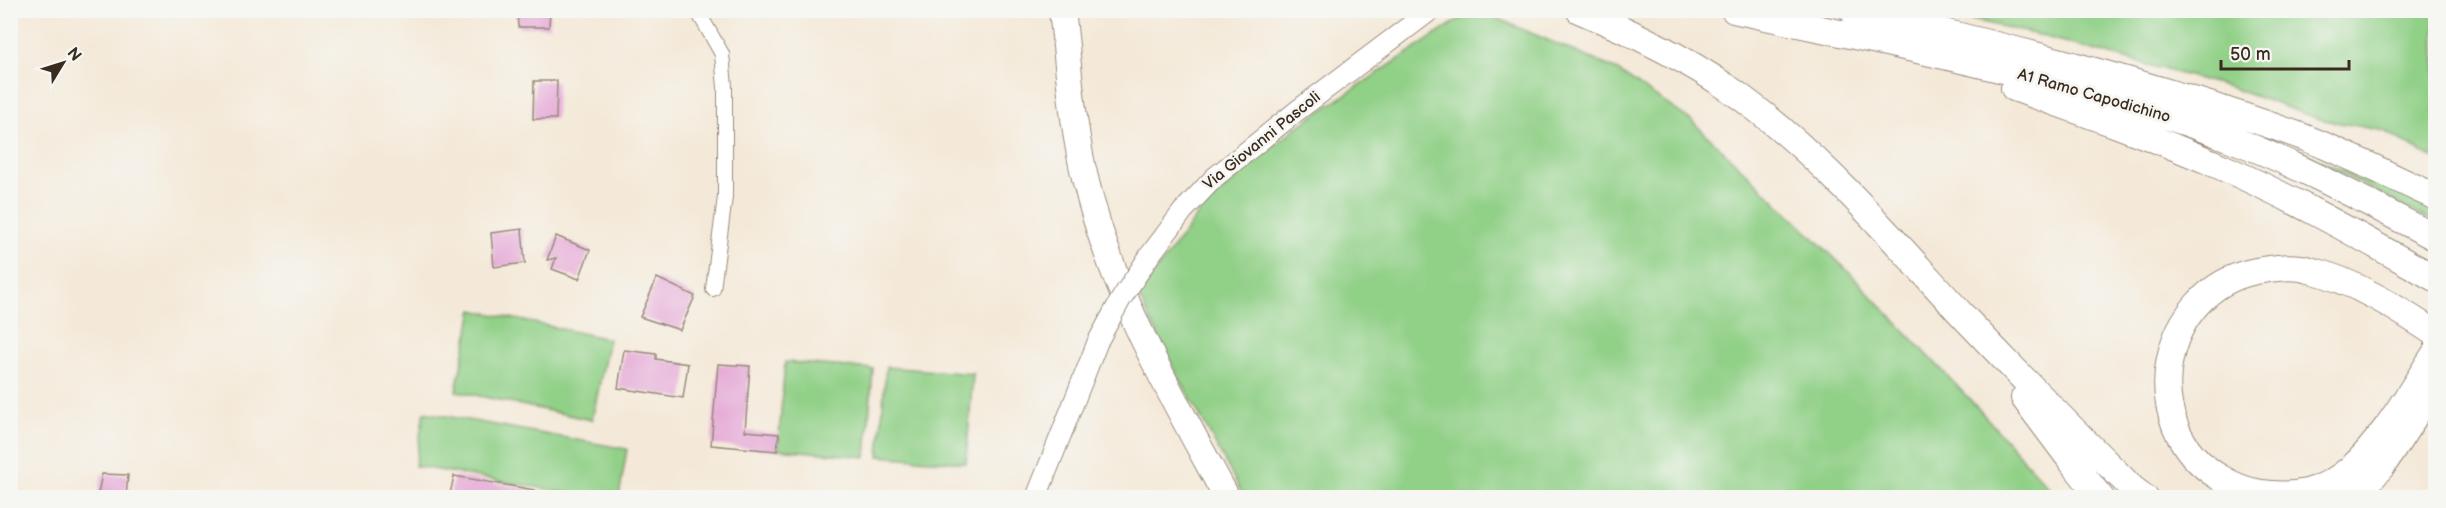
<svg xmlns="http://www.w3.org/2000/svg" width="2446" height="508" viewBox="0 0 2446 508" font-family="'Balsamiq Sans',sans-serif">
  <rect width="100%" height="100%" fill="#f6f6f2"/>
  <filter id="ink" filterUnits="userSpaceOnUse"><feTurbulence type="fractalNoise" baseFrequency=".0167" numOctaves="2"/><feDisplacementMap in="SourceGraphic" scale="12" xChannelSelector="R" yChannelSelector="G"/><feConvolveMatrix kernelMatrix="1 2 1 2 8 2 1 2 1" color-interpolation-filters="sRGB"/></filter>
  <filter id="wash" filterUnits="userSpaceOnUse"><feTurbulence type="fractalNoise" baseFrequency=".008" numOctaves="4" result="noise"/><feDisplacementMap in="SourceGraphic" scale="24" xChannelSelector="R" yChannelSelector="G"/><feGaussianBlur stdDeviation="1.35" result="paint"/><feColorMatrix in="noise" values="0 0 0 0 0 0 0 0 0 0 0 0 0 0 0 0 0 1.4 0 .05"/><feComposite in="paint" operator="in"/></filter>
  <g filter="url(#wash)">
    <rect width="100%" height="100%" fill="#f4e9d8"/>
    <path fill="#91d087" stroke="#667d52" stroke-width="1.5" d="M1473,10L1480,11L1613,68L1692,121L1848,271L1975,405L2057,497H1244L1174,368L1138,295L1202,209L1295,128Z
      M1934,11H2435V159L2384,131L2319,119L2229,87L2034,34Z
      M2262,136L2394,191L2435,211V223L2356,181Z
      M473,310L609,339L592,420L456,391Z
      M785,362L873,369L866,457L778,449Z
      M886,367L973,374L966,463L879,456Z
      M424,412L627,449L619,497H592L415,466Z"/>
    <g id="blocks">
      <path fill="#e5a8d6" d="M517,10H550L549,27H518Z
        M534,81H557L556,119H533Z
        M522,229L525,263L494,267L491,233Z
        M556,236L590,250L579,279L552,269L556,258L547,260Z
        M657,278L695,296L680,330L640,317Z
        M624,350L656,354V359L688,364L683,398L618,388Z
        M718,364L750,366L745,431L779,434L777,451L711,445Z
        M102,474L128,475L126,498H97Z
        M454,476L535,490L534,498H469L450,494Z"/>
    </g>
  </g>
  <g filter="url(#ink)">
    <use href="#blocks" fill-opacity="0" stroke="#988a7b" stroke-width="1.5"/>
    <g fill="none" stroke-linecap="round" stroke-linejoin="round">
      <defs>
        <path id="street" d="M697,10L722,54L725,87V197L713,289"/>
        <path id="secondary" d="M1150,255L1183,211L1215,177L1298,110L1431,10
          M1036,498L1098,341"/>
        <path id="highway" d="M1062,10C1069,67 1072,127 1086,182C1113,296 1172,396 1227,498
          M1579,10C1631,32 1682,56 1728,88C1819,151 1889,236 1963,316C2018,374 2075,432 2132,488L2145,498
          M1734,10C1901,47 2070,78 2231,139C2302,166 2369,203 2436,238
          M1852,10C2004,46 2156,83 2303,137C2348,154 2392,177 2436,197
          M2014,88C2085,113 2156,138 2224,168C2297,200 2366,240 2436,279
          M2436,334C2398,309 2355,281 2310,270C2293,265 2274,268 2256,271C2159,290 2134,426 2219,477C2232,485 2246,491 2261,493C2296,498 2323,492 2350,469C2382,442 2412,388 2436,352
          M2024,398L2072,462L2101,498
          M2355,498L2383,465L2435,385"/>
      </defs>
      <use href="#street" stroke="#988a7b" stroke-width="16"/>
      <use href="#secondary" stroke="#988a7b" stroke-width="22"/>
      <use href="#highway" stroke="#988a7b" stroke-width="28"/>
      <use href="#street" stroke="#fff" stroke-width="14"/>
      <use href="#secondary" stroke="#fff" stroke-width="20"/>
      <use href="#highway" stroke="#fff" stroke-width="26"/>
      <defs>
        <path id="secondary-bridge" d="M1098,341L1121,299L1150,255"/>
      </defs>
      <use href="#secondary-bridge" stroke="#988a7b" stroke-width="22" stroke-linecap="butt"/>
      <use href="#secondary-bridge" stroke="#fff" stroke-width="20"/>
    </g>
  </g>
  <g text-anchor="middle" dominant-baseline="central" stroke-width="6" stroke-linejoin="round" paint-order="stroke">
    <g font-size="16" fill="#3b2a1e" stroke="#f6f6f2">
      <text transform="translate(2094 96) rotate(16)">A1 Ramo Capodichino</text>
      <text transform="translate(1262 141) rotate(-39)">Via Giovanni Pascoli</text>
    </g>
  </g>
  <rect width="2446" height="508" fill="none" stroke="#f6f6f2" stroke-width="36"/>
  <g transform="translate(63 63) rotate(52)" stroke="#f6f6f2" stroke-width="4.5" paint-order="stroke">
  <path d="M0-4.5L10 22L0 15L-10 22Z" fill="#3b2a1e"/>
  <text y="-9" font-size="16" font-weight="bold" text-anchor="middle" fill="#3b2a1e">N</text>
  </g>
  <path d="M2221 60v9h128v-9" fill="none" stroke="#3b2a1e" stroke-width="3"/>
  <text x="2230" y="60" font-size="18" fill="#3b2a1e" stroke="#f6f6f2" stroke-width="4.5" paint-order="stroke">50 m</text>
</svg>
